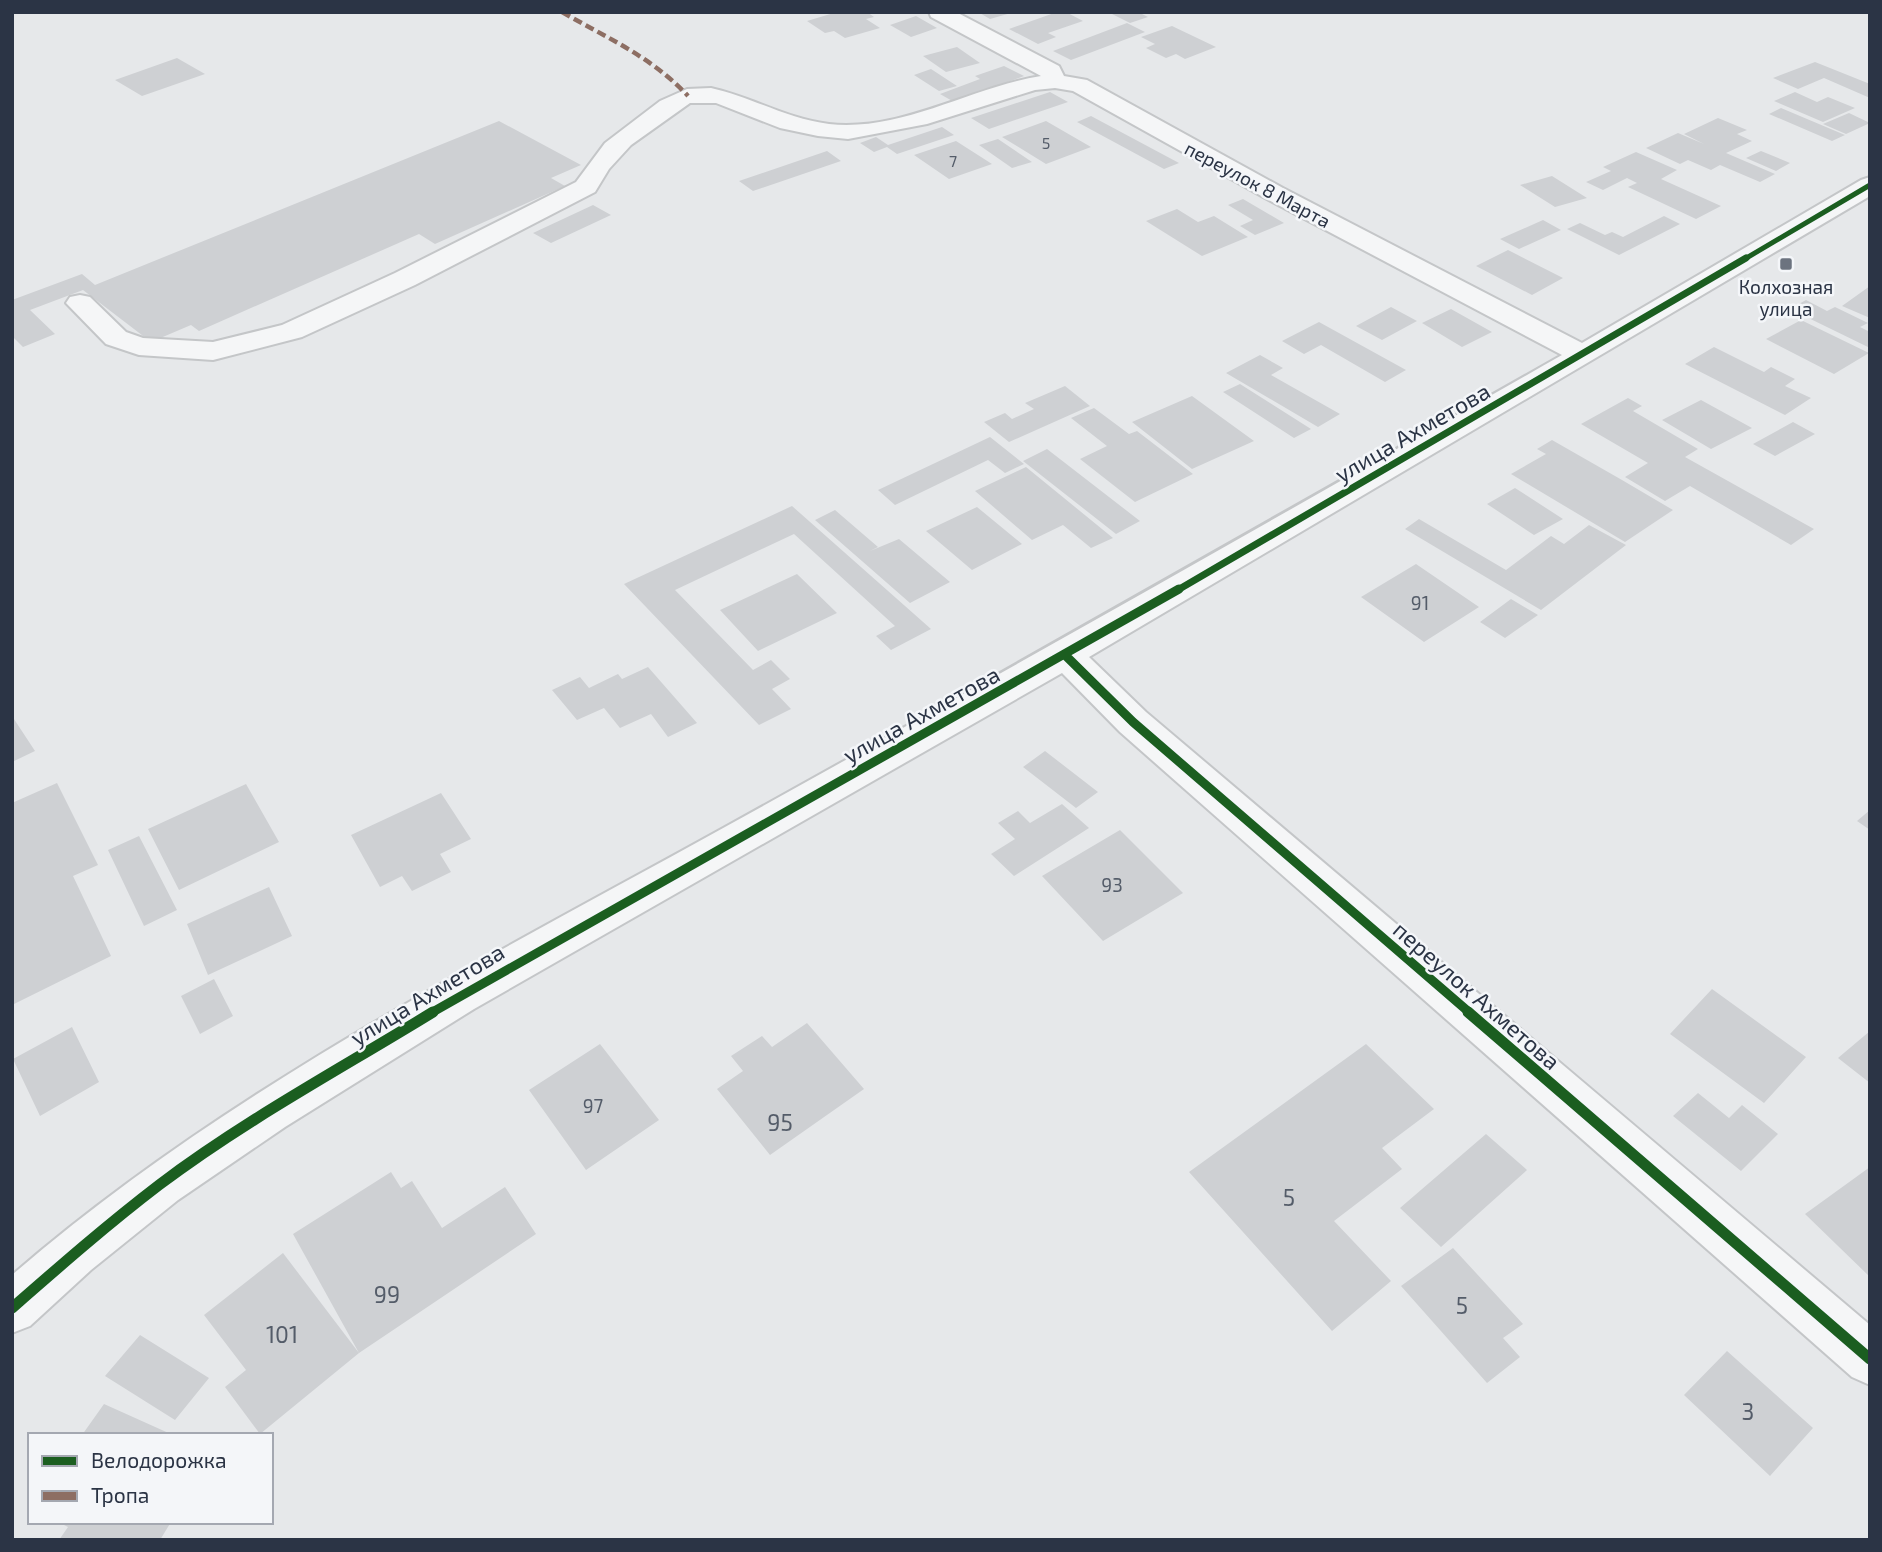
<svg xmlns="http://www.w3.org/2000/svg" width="1882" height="1552" viewBox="0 0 1882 1552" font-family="'Exo 2',sans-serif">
  <rect width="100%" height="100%" fill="#e6e8ea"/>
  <path fill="#ced0d3" d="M837,12H867L874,17L866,19L880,28L845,38L834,31L825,33L807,21Z
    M978,12H1011V13L990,19Z
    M1057,12H1066L1083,21L1048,33L1056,37L1038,44L1009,29Z
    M1108,12H1138L1148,17L1130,23Z
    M916,16L937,28L911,37L890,25Z
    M1127,23L1145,32L1071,60L1053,51Z
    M1172,26L1216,47L1185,59L1176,54L1166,58L1146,48L1155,44L1141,37Z
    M957,47L980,63L946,72L923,56Z
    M177,58L205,74L142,96L115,80Z
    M1815,62L1870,84V98L1824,78L1798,89L1773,78Z
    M1004,66L1024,76L954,102L940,94L980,79L975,76Z
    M931,69L957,86L939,91L914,75Z
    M1050,92L1068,102L989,129L971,118Z
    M1795,92L1817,102L1828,97L1855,108L1823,122L1774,101Z
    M1781,108L1845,135L1832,141L1769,114Z
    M1849,113L1870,123L1846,134L1823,124Z
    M1091,116L1179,163L1164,169L1077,122Z
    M1718,118L1747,130L1737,134L1752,141L1726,153L1775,174L1760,182L1720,165L1711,170L1688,160L1680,164L1646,148L1678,133L1704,144L1684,134Z
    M499,121L581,165L551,178L565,186L435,244L419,234L199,331L191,325L151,342L83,290L30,310L55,334L23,347L12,336V300L82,274L95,285Z
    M1046,121L1091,147L1046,164L1002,137Z
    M942,127L954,135L897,154L887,147L874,152L860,143L876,137L888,145Z
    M998,139L1032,162L1012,168L979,145Z
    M956,141L992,164L949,179L914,155Z
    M827,151L841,161L753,191L739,181Z
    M1761,151L1790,163L1776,171L1746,158Z
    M1636,152L1677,170L1661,179L1721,206L1696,219L1628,187L1637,183L1627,178L1603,190L1586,182L1611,171L1603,167Z
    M1552,176L1587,198L1555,207L1520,185Z
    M1243,199L1284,223L1255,235L1240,226L1253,220L1228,205Z
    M593,205L611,215L551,243L533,233Z
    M1177,209L1198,222L1214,216L1248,237L1202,256L1146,221Z
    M1664,216L1680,224L1619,255L1567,229L1580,223L1605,235L1612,232L1623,237Z
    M1543,220L1561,230L1519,249L1500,239Z
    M1508,250L1563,278L1532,295L1476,266Z
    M1870,286V318L1842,306Z
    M1806,300L1827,311L1835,307L1868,323L1860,327L1870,332V348L1790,309Z
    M1391,307L1417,321L1382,340L1356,326Z
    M1451,309L1492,332L1462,347L1422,323Z
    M1801,320L1869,353L1834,374L1766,339Z
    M1319,322L1406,370L1385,382L1321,345L1304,354L1282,341Z
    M1714,347L1764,372L1771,367L1795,379L1785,386L1811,398L1785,415L1685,364Z
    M1260,355L1283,368L1271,375L1340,414L1318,427L1226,373Z
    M1240,384L1311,429L1294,438L1223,392Z
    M1065,386L1090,406L1009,442L984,422L1005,413L1012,419L1034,409L1025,403Z
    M1192,396L1254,441L1192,469L1132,422Z
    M1628,398L1642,406L1633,411L1698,449L1685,457L1814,529L1791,545L1690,486L1665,501L1625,477L1648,463L1581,424Z
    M1701,400L1752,428L1711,449L1662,420Z
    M1094,408L1129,434L1137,431L1193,474L1135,502L1080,459L1107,446L1071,418Z
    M1793,422L1815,434L1775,456L1753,444Z
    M990,437L1024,464L1005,473L988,460L895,505L878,490Z
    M1552,440L1622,480L1673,510L1625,542L1511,474L1546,454L1537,449Z
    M1047,449L1140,521L1116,534L1023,461Z
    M1026,467L1113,538L1091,548L1063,525L1032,540L975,491Z
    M1515,488L1563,519L1534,535L1487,504Z
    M792,506L931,629L891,650L876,636L895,626L794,534L675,590L753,670L771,660L790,679L772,689L791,709L759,725L624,584Z
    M977,507L1022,544L972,570L926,531Z
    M835,510L878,547L870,551L899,539L950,582L910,603L815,520Z
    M1419,519L1506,570L1551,536L1564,544L1589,525L1626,545L1541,610L1405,529Z
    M1416,564L1479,607L1424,642L1361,597Z
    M797,574L837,613L758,651L720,610Z
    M1511,599L1538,615L1505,638L1480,622Z
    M648,667L697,723L668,737L651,714L620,728L604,708L577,720L552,690L580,677L589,688L618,674L622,679Z
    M12,716L35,751L12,762Z
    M1045,751L1098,792L1076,808L1023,767Z
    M57,783L98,865L73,876L111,956L12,1005V803Z
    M246,784L279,842L179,890L148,829Z
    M441,793L471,839L440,854L451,872L412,891L402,876L380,887L351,835Z
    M1062,804L1089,828L1014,876L991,854L1015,839L998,823L1018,811L1030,823Z
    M1870,810V830L1857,821Z
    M1120,830L1183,893L1103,941L1042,876Z
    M139,836L177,910L144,926L108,850Z
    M269,887L292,936L208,975L187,924Z
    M214,979L233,1016L200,1034L181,996Z
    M1712,989L1806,1057L1764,1103L1670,1034Z
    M807,1023L864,1089L770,1155L717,1089L743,1071L731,1056L762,1036L772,1047Z
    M72,1027L99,1082L40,1116L13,1059Z
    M1870,1031V1083L1838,1058Z
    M600,1044L659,1120L586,1170L529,1090Z
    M1366,1044L1434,1109L1382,1148L1402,1169L1334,1221L1391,1281L1332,1331L1189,1172Z
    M1698,1093L1729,1118L1742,1105L1778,1134L1741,1171L1673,1116Z
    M1486,1134L1527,1170L1441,1247L1400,1208Z
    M1870,1167V1277L1805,1214Z
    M391,1172L401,1188L412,1181L442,1228L505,1187L536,1234L359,1353L260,1434L225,1387L246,1370L204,1315L283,1253L359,1353L293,1234Z
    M1453,1248L1523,1324L1503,1338L1520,1357L1487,1383L1401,1286Z
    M140,1335L209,1378L175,1420L105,1376Z
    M1727,1351L1813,1428L1770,1476L1684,1395Z
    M104,1404L173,1435H82Z
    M58,1522H171L160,1540H59L68,1527Z"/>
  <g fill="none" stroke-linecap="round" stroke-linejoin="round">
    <defs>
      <path id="minor" d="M929,12H956L1059,66L1064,76L1087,80L1283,188L1582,343L1861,180L1870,177V196L1089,657L1146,712L1870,1325V1385L1852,1377L1120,732L1062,673L474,1009L285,1127L178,1200L91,1270L30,1326L12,1333V1275C224,1091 481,962 725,827C1005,672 1283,514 1562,355L1265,198L1073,91L1055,88L1035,90L927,124L848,139L818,136L780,128L716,103H690L631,145L609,169L595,192L415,285L302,337L213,360L139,355L106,344L66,303L70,297L80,295L90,297L126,332L143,338L213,342L282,325L395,273L576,182L605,143L660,101L687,89L711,88C752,97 787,119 829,124C902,132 971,87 1041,76L931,17Z"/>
    </defs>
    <use href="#minor" stroke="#c4c6c8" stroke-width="4"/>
    <use href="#minor" fill="#f5f6f7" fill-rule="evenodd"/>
    <path stroke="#8d6e63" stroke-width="4.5" stroke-dasharray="9 4.5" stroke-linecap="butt" d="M562,12C607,38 652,57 688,96"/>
    <defs>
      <path id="cycleway-far3" d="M1743,260L1870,185"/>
      <path id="cycleway-far2" d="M1176,591L1746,258"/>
      <path id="cycleway-far1" d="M1065,655L1133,722L1470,1013
        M431,1013L1179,589"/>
      <path id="cycleway" d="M1468,1012L1870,1359
        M12,1308C60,1266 108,1224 159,1185C245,1120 342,1068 433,1012"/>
    </defs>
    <use href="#cycleway-far3" stroke="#f4f6f9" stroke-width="8"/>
    <use href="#cycleway-far2" stroke="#f4f6f9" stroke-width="10"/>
    <use href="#cycleway-far1" stroke="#f4f6f9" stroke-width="13"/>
    <use href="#cycleway" stroke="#f4f6f9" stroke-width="16"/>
    <use href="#cycleway-far3" stroke="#1b5e20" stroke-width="5"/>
    <use href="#cycleway-far2" stroke="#1b5e20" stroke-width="7"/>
    <use href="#cycleway-far1" stroke="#1b5e20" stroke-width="9"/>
    <use href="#cycleway" stroke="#1b5e20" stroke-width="11"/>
  </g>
  <rect fill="#6c737f" stroke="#f4f6f9" stroke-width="2.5" x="1779" y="257" width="14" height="14" rx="3.5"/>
  <g text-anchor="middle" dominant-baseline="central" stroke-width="5" stroke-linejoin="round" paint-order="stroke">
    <g font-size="16" fill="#545c69">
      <text x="1046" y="142">5</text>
      <text x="953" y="160">7</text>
    </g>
    <g font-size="19" fill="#2b3445" stroke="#f4f6f9">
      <text transform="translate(1258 184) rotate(28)">переулок 8 Марта</text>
    </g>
    <g font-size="19" fill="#2b3445" stroke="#f4f6f9">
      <text x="1786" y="286">Колхозная<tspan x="1786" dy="22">улица</tspan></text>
    </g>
    <g font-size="19" fill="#545c69">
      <text x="1420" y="602">91</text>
      <text x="1112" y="884">93</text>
      <text x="593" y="1105">97</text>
    </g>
    <g font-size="23" fill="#2b3445" stroke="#f4f6f9">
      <text transform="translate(1412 432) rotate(-30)">улица Ахметова</text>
      <text transform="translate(921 714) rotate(-29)">улица Ахметова</text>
      <text transform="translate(427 994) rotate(-31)">улица Ахметова</text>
      <text transform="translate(1477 995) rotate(41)">переулок Ахметова</text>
    </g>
    <g font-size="23" fill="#545c69">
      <text x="780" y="1122">95</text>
      <text x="1289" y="1197">5</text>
      <text x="387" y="1294">99</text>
      <text x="1462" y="1305">5</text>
      <text x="282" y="1334">101</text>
      <text x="1748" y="1411">3</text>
    </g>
  </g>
  <rect width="1882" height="1552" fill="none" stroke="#2b3445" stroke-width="28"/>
  <rect x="28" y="1433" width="245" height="91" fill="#f4f6f9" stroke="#a4a8b1" stroke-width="2"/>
  <rect x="42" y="1456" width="35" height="10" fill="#1b5e20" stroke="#a4a8b1" stroke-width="2"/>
  <text x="91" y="1468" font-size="21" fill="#2b3445">Велодорожка</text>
  <rect x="42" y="1491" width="35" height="10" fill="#8d6e63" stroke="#a4a8b1" stroke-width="2"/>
  <text x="91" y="1503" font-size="21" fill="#2b3445">Тропа</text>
</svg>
